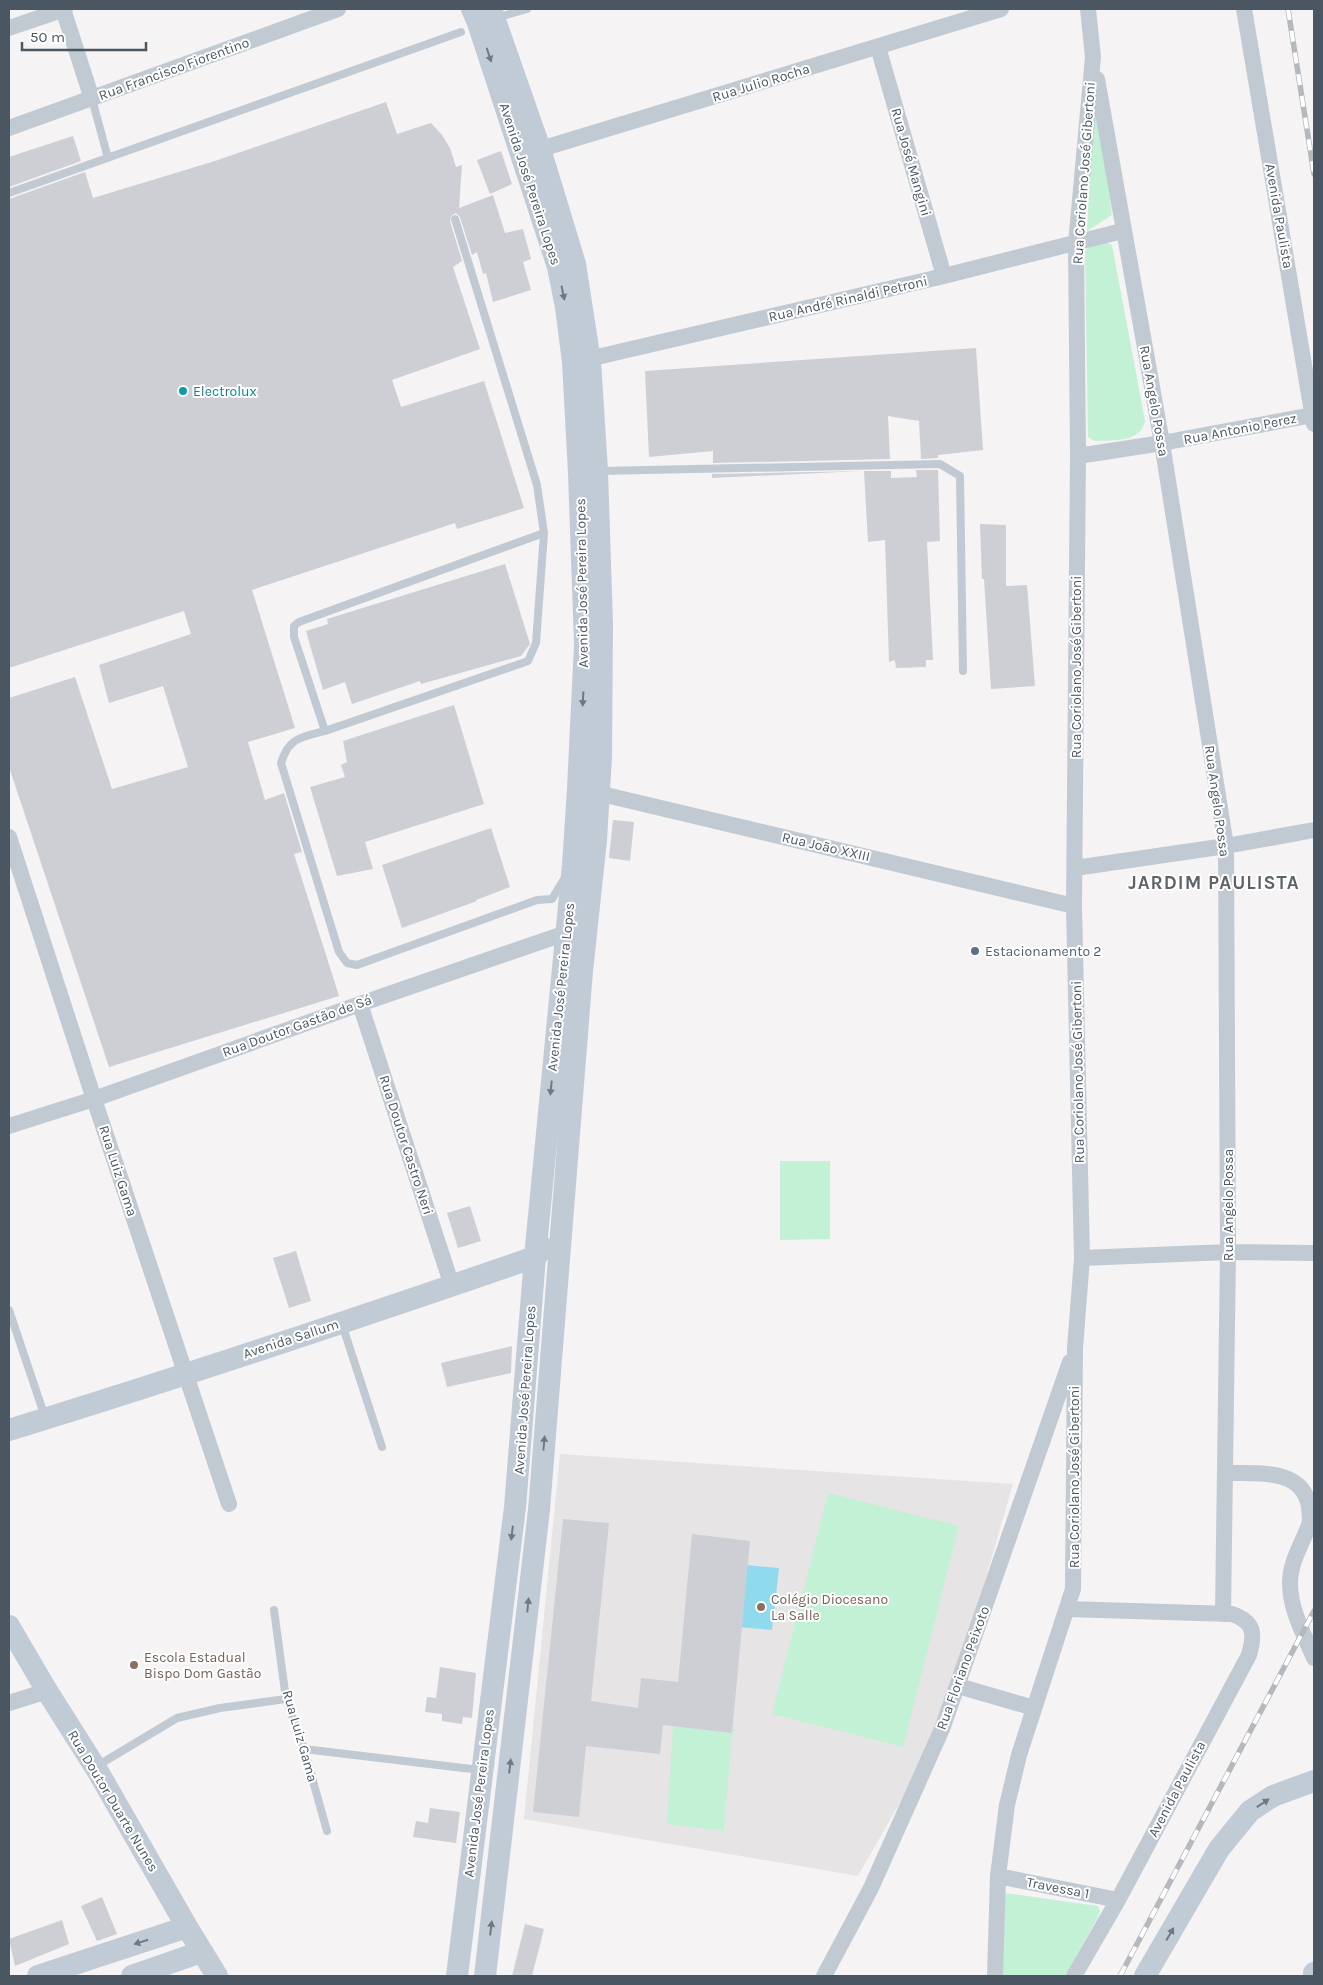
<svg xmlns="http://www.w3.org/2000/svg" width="1323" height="1985" viewBox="0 0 1323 1985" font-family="Karla,sans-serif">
  <rect width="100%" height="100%" fill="#f5f3f3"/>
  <path fill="#e6e4e5" d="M560,1454L1013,1484L942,1729L858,1876L524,1819Z"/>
  <path fill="#c3f1d5" d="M1095,108L1102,126L1112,215L1087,231L1091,127Z
    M1104,241L1112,245L1145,421C1140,443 1113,440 1095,441L1088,437L1085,251L1092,244Z
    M780,1161H830V1239L780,1240Z
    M828,1493L959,1526L903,1747L772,1714Z
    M673,1726L737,1729L732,1733L724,1831L667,1824Z
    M1005,1893L1098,1906L1100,1911L1098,1917L1065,1976H1002Z"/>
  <path fill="#90daee" d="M746,1565L779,1568L772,1630L739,1627Z"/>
  <path fill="#cdcfd5" d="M386,102L397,134L431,123L442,135L450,148L456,167L462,165L459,208L493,195L505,233L523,229L531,259L523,262L531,290L493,302L486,273L483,274L477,252L472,255L460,217L456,213L451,216L450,221L462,261L453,267L480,349L392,380L401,407L484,381L524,508L457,529L455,523L252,590L295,728L248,742L265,800L284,793L302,852L294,854L339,996L109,1067L9,767V698L75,677L112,789L188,767L163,686L109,703L99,665L191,634L184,611L9,668V199L85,172L93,198L215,161Z
    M73,136L81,161L9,187V157Z
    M501,151L512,184L490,194L477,160Z
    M976,348L983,450L938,455V458L921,459L919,421L888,416L890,459L713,463V451L649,457L645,371Z
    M916,470H938L940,541L927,542L933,660H926V667L896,668L895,660L889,662L885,540L868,542L864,471H891V478L917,477Z
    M862,471L712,478V474Z
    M980,524L1006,525V586L1027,585L1035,686L991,689L984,579H982Z
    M505,564L530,644L521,656L421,684L420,681L352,704L345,682L323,690L306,631L328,624L327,619Z
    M454,705L484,804L365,842L373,869L337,876L310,787L345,777L341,765L347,762L343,741Z
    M613,820L634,822L630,861L609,858Z
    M491,828L510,887L476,900L477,901L402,928L382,865Z
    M470,1206L481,1241L458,1248L447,1213Z
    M296,1251L311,1301L289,1308L273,1258Z
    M512,1346L511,1373L447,1387L441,1363Z
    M563,1519L609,1523L591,1701L638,1708L641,1678L678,1682L692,1534L750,1541L732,1733L663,1725L660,1754L586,1746L579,1817L533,1812Z
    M440,1667L476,1673L472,1718L463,1717L462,1724L442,1721V1714L425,1712L427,1697L436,1698Z
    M430,1808L460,1812L456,1843L413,1837L416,1821L428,1823Z
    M102,1897L117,1934L97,1941L81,1906Z
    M62,1920L69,1944L15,1966L9,1939Z
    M525,1924L544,1929L532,1976H512Z"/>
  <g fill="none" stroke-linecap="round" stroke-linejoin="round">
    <path stroke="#c1cad2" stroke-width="8" d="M495,18L527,9
      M92,99L108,158
      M9,193L461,32
      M455,219L537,485L544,533L536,643L528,661L325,731C302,737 289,737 281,763L339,952L347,963L357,965L537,900L552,899L564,879
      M599,471L940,464L960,476L963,671
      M325,731L294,637V626L299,622L544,533
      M9,1310L45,1417
      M342,1324L382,1447
      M274,1610L286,1699L304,1749L327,1831
      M304,1749L480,1770
      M97,1766L177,1718L220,1708L286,1699"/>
    <path stroke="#c1cad2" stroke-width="16" d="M63,9L92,99
      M1244,9L1314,424
      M9,28L65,9
      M878,47L944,276
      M1097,79L1162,443L1226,846L1228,1252L1223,1614
      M9,128L338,9
      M531,152L1001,9
      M580,361L944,276L1122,231
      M1078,456L1162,443L1313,415
      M589,791L1074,906
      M9,837L94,1099L229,1504
      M1075,868L1226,846L1314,830
      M360,1004L452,1286
      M9,1126L94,1099L360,1004L566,933L575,935
      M1082,1258L1228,1252L1314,1253
      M1226,1473C1255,1474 1303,1467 1309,1507C1309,1512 1311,1520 1309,1525C1302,1544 1290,1562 1290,1583C1290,1610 1304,1634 1314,1658
      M1067,1609L1232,1614C1255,1622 1255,1634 1249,1655L1118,1900L1074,1976
      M958,1686L1034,1708
      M9,1703L47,1691
      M998,1876L1118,1900
      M824,1976L871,1888L942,1729L1070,1362
      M995,1976L998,1876L1007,1805L1019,1755L1073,1589L1075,1348L1082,1258L1074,906L1078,456L1076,244L1093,57L1088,9"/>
    <path stroke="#c1cbd6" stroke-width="22" d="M9,1430C185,1376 361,1317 535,1257L544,1248
      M9,1626L47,1691L97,1770L187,1927L217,1976
      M38,1976L187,1927
      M132,1976L201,1952
      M457,1976L515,1507L535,1257L573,865L578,789L585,644L579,473L573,362L566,307L558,267L478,23L472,9
      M485,1976L539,1510L582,971L596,840L601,757L602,624L597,471L590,361L575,264L540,149L491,9
      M1145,1976L1219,1849L1250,1811L1273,1796L1314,1781
      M1314,1976V1973"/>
    <defs>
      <path id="rail" d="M1288,9L1314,174
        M1120,1976L1314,1611"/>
    </defs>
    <use href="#rail" stroke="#b5b8bd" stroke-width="5.5"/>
    <use href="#rail" stroke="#fff" stroke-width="4" stroke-dasharray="11" stroke-linecap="butt"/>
  </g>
  <defs><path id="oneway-solid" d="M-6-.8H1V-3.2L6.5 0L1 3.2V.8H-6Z" transform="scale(1.25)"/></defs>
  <g fill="#6e7984">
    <use href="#oneway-solid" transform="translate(489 55) rotate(72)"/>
    <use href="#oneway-solid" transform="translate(563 293) rotate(78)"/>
    <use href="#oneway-solid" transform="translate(583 699) rotate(93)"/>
    <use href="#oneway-solid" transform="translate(551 1088) rotate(96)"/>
    <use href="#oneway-solid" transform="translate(544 1443) rotate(-85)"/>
    <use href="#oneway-solid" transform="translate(512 1533) rotate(97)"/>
    <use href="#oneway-solid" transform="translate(528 1605) rotate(-84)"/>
    <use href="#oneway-solid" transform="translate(510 1766) rotate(-83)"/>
    <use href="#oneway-solid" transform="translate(1263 1803) rotate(-33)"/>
    <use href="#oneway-solid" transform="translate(491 1928) rotate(-83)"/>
    <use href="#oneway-solid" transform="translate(1170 1934) rotate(-60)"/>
    <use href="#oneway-solid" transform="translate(141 1942) rotate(162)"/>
  </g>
  <circle fill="#0f9aa8" stroke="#fff" stroke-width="2" cx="183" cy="391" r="5"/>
  <circle fill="#5c6f8a" stroke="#fff" stroke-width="2" cx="975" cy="951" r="5"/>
  <g fill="#8d6e63" stroke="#fff" stroke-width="2">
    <circle cx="761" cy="1607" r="5"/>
    <circle cx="134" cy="1665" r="5"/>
  </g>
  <g text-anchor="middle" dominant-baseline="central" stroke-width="4" stroke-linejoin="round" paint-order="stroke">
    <g font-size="14" fill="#4a5661" stroke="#fff">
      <text transform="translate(174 69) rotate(-20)">Rua Francisco Fiorentino</text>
      <text transform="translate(761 83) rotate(-17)">Rua Julio Rocha</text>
      <text transform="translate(911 162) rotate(74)">Rua José Mangini</text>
      <text transform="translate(1084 173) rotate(-86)">Rua Coriolano José Gibertoni</text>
      <text transform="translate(530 184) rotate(72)">Avenida José Pereira Lopes</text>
      <text transform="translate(1279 216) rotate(80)">Avenida Paulista</text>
      <text transform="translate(848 299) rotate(-13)">Rua André Rinaldi Petroni</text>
      <text transform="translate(1154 401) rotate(80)">Rua Angelo Possa</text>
      <text transform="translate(1240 429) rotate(-11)">Rua Antonio Perez</text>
      <text transform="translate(582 583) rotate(-91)">Avenida José Pereira Lopes</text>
      <text transform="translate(1076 667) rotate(-90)">Rua Coriolano José Gibertoni</text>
      <text transform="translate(1217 801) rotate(82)">Rua Angelo Possa</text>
      <text transform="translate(826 847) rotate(13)">Rua João XXIII</text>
      <text transform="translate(561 987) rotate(-84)">Avenida José Pereira Lopes</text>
      <text transform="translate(297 1026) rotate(-20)">Rua Doutor Gastão de Sá</text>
      <text transform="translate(1078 1072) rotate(-91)">Rua Coriolano José Gibertoni</text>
      <text transform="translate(406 1145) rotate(72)">Rua Doutor Castro Neri</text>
      <text transform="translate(118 1171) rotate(72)">Rua Luiz Gama</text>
      <text transform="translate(1228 1205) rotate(-90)">Rua Angelo Possa</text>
      <text transform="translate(291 1339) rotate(-18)">Avenida Sallum</text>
      <text transform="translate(525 1390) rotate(-86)">Avenida José Pereira Lopes</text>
      <text transform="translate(1074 1477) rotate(-90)">Rua Coriolano José Gibertoni</text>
      <text transform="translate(963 1668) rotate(-70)">Rua Floriano Peixoto</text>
      <text transform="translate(300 1736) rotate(74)">Rua Luiz Gama</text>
      <text transform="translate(1177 1789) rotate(-62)">Avenida Paulista</text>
      <text transform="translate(479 1793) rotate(-83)">Avenida José Pereira Lopes</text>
      <text transform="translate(113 1801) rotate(59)">Rua Doutor Duarte Nunes</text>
      <text transform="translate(1058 1888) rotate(11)">Travessa 1</text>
    </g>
    <g font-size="14" fill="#0d838f" stroke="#fff" text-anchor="start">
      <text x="193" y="391">Electrolux</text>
    </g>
    <g font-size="14" fill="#4e5e75" stroke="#fff" text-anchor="start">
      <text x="985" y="951">Estacionamento 2</text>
    </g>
    <g font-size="14" fill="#785e54" stroke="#fff" text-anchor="start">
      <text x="771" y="1599">Colégio Diocesano<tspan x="771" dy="16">La Salle</tspan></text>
      <text x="144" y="1657">Escola Estadual<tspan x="144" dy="16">Bispo Dom Gastão</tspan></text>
    </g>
    <g font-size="19" font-weight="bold" letter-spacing="1" fill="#5f6368" stroke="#fff">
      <text x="1214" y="883">JARDIM PAULISTA</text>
    </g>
  </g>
  <rect width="1323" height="1985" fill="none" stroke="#4a5661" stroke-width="20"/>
  <path d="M22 42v8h124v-8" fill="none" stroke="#4a5661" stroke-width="2.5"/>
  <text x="30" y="42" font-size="15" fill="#4a5661" stroke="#ffffff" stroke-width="4" paint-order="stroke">50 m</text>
</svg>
